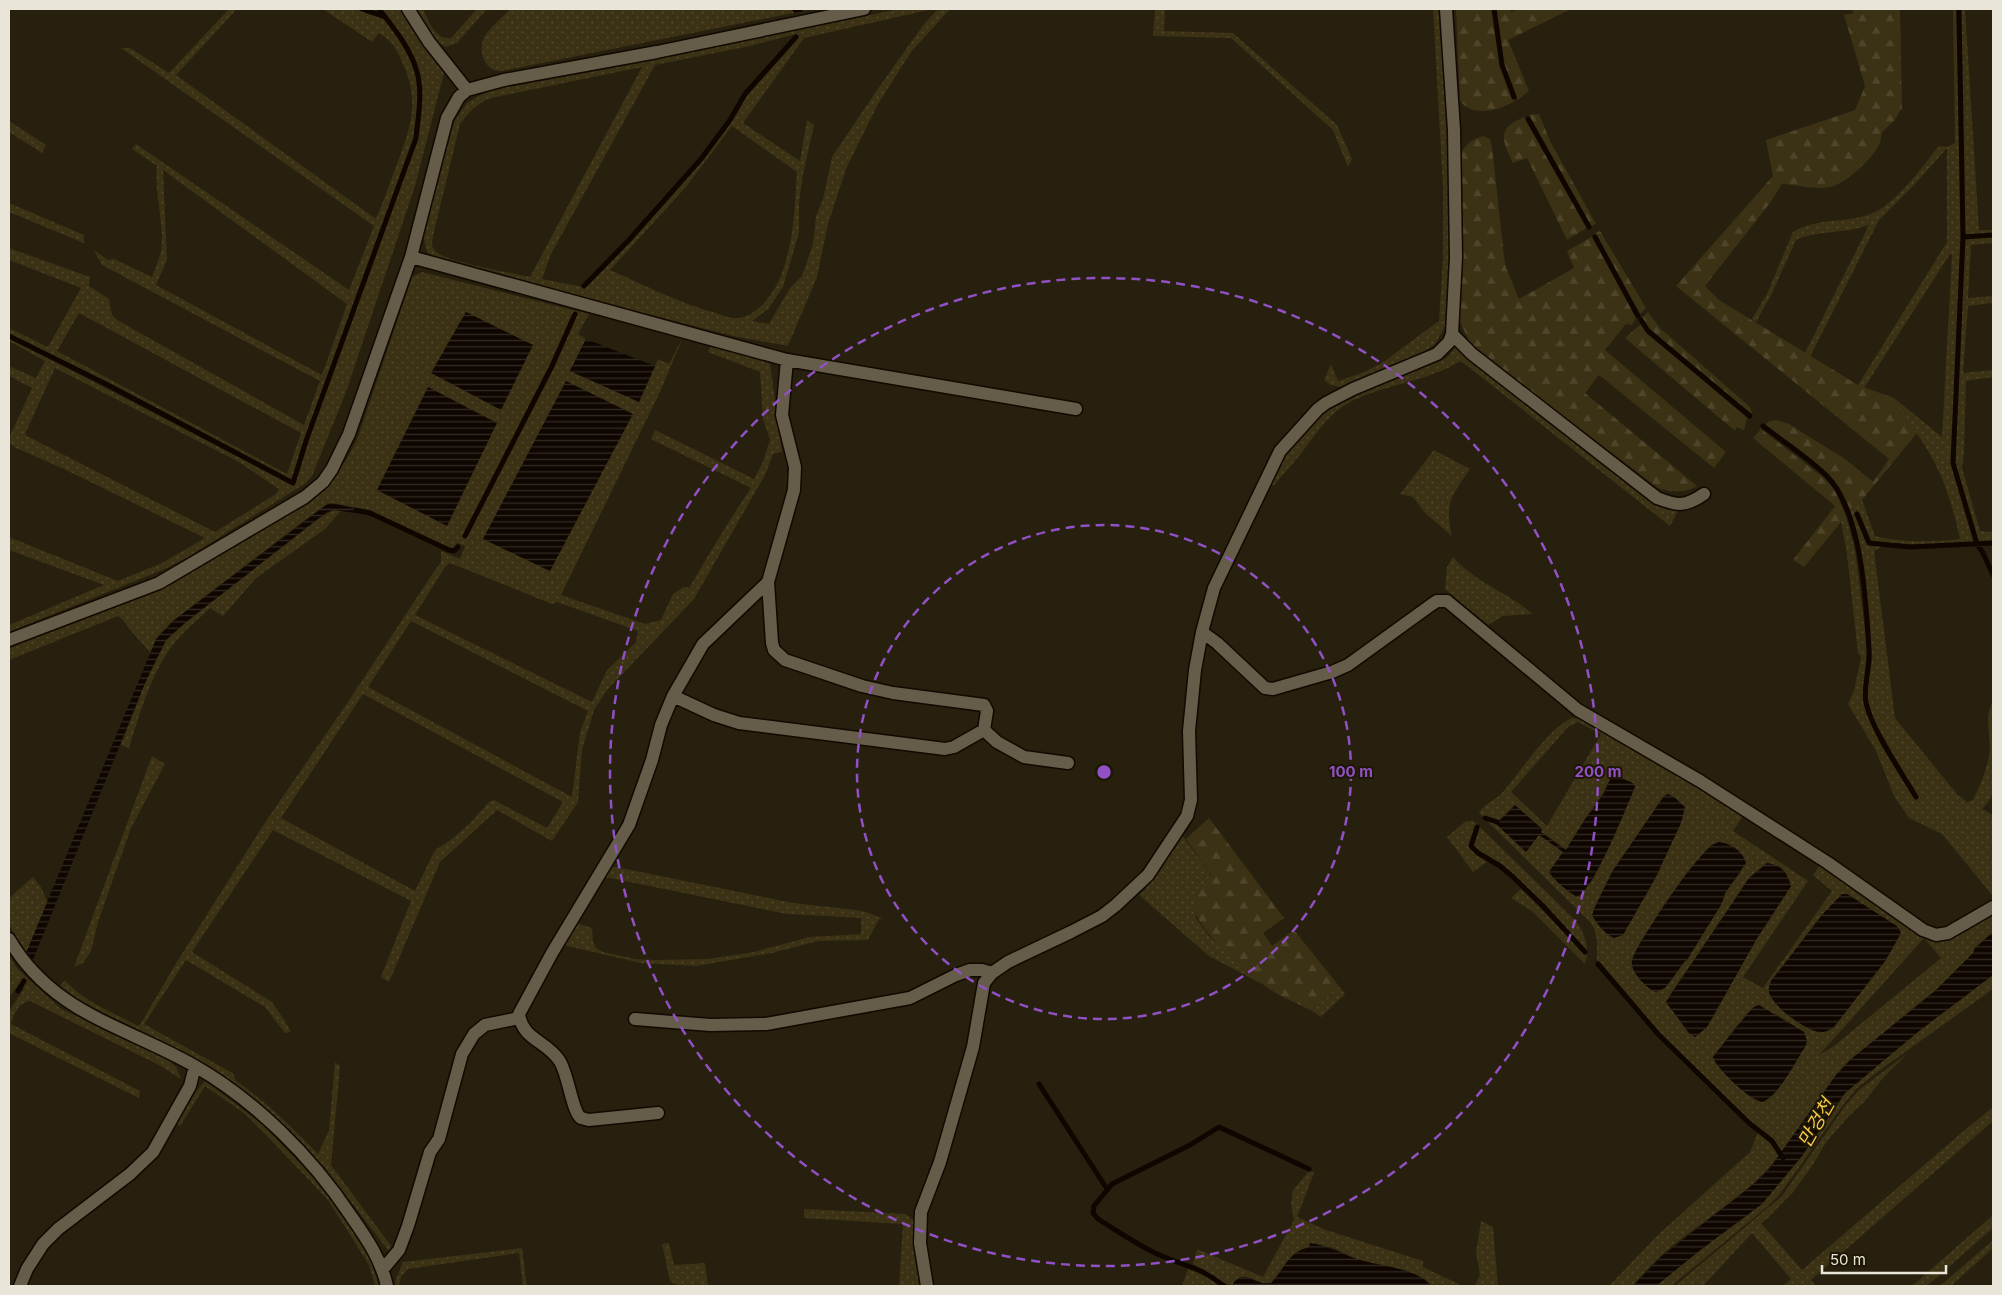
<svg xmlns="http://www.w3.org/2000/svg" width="2002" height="1295" viewBox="0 0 2002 1295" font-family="Inter,'Noto Sans KR',sans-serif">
  <defs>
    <pattern id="grass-dots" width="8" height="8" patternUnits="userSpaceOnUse" patternTransform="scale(1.25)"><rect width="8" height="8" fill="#3b3114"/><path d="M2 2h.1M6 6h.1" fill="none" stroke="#4e452a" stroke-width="1.8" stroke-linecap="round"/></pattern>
    <pattern id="forest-firs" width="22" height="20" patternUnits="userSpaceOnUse" patternTransform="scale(1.25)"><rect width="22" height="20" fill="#3b3114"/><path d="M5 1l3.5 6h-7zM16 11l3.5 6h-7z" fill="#4e452a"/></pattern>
    <pattern id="water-rules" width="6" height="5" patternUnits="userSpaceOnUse" patternTransform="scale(1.25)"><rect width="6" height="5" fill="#0f0600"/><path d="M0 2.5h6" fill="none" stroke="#322a25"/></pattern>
  </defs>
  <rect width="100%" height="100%" fill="#27200e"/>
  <path fill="url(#grass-dots)" fill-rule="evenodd" d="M229,9H237L176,75L376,219C383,204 388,187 394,172C409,132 422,103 402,62C397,49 391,40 379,33L372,42L323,9H359L385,19L391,26L404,47L416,72L418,107L414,137L338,353L305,441L292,482L108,384L9,335V328L48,347L81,288L9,260V248L90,277L89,286L109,299L112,315L117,320L304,425L320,381L102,265L94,250L108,260L114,259L152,277C155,269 159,260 161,251C165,225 154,195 157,166L132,149L136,144L349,290L374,226L121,48H130L169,73ZM163,170L347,304L322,375L156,285L167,260ZM79,313L301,433L287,474L57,351Z
    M380,9H401L418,39L444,73L415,186L346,392L312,476L306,483L188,557L167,568L9,632V625L104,585L9,550V537L118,581L162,563L205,538L62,468L16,448L9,443V438L32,388L9,376V366L36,378L45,361L9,341V338L290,484H294L297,471L417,138C419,117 424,93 419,72C412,49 395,27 380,9ZM55,368L239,462L279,489L276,494L215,532L27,436L25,434Z
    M417,9H423C428,20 436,41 451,38L477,9H487L457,43L446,47L437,42Z
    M510,9H807L808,10L512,69C508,69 504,71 501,71C484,71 478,51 484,38C488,29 503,17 510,9Z
    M900,9H933L804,38L743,123L800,161L807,120L814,125L803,174L799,203V232L783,287L768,309L752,321L769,324L790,288L802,276L813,244L816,216L823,199L832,157L877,90L924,24L938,9H950L911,52L878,104L846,169L828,224L817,277L788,346L733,336L462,266L435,258L427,252L423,235L454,122L467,103L490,90ZM796,34L799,36L747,95L731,122L703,160L636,235L587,286L583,287L542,279L551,254L655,65L750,46ZM642,67L530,277C512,273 445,262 435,251C431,246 432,242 433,236L460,124C470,111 476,104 491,98ZM732,126L797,172C794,215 794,282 755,311C750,315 741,319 734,318C728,318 722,315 716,313C679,303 644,285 610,270L685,188Z
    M1155,9H1165L1164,31L1233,33L1337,125L1352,159L1348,167L1333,130L1231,38L1153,36Z
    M1433,9H1441L1448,115L1450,191L1449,276L1446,325L1435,344L1417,357L1341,387L1331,385L1324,380L1331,364L1338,381L1362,373L1382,363L1439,321L1443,259V187Z
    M1953,9H1956L1961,238L1951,463L1974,542L1929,545L1871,542L1857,510L1854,513L1868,544L1883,546L1874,551L1895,718L1957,794L1967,802L1973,800C1980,786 1986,772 1989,756C1992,738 1983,716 1993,702V789L1991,798L1982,809L1993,815V896L1942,834L1909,818L1895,798L1875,749L1848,704L1854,691L1861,657L1858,653L1847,554L1841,521L1846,516L1855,550L1868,654V669L1863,691L1870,721L1915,799H1918L1917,795L1873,719L1868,701L1867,692L1872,660L1870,632L1860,554L1850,509L1862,500L1875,536C1902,543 1933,542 1960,539C1954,511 1946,483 1932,458C1921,437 1905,419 1894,398L1942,437L1952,255L1950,254L1864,388L1858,385L1947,242V148L1915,184L1879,220L1810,357L1805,353L1869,225C1845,234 1817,230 1796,240L1771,295L1756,322L1752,319L1767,294L1793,232C1816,218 1843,223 1868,215C1895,206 1921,168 1939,146L1947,147L1955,143Z
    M1959,9H1965L1979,230H1993V234L1963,236Z
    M9,121L46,145L42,153L9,132Z
    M9,203L84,235V243L9,212Z
    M1993,236V243L1971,245L1968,298L1993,296V303L1968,306L1963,373L1993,370V377L1966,381L1964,451L1962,468L1980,531L1993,532V542L1977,543L1954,463L1964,237Z
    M422,272L589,314L578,334L586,339L570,371L639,402L658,359L669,364L683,337L660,392L561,595L645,624L661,620L673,594L684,587L689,588C709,554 729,520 751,488L651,439L655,430L754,479L763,462L770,440L763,419L760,372L708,352L710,347L715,346L770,363L782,452L773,454L765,475L694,599L607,690L594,710L582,750L578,802L552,841L497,810L440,862L389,982L381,977L411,901L273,830L192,952L272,1002L285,1021L291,1032L285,1033L265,1007L186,960L144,1024L234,1074L235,1080C266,1102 292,1127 318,1154L329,1130L335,1062L340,1066L331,1165L391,1246L389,1251C341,1190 295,1123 228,1081C202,1064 174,1047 146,1033C120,1020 82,1005 60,986L65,980C82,1001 114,1013 138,1026L141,1023L175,965L264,824L348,702L431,576L441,562V551L460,559L465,546L457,543L453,548H449L371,511L332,503L326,505L305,520L173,621L160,634L151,653L132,632L122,619L118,616L9,660V648L144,595L330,481L347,459L357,440L412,277ZM574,314L577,315L553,366L466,536L464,535L551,365ZM450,563L552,604L557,602L638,631L636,642L607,670L592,702L415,615L445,567ZM411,621L588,711L580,732L572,797L368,687ZM363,694L563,802L547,828L494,800L489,802L469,824L452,839L435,850L415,891L281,818Z
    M1458,344L1664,506L1678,511L1670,526L1461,361C1428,381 1388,384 1354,400C1328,412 1313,439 1296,460C1288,469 1281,476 1274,486L1271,484L1286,453L1322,414L1333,405L1353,392L1447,358Z
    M1434,450L1470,469C1452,495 1444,503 1452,536L1425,513L1413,497L1400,494Z
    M334,510L341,511L325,529L256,578L223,616L210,608C199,619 187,628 177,640C154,665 139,715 129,748L121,745L145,683L166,640L186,622L317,519Z
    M1453,557C1476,583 1507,592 1533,614L1503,616L1488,625L1445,589L1447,567Z
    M1572,718L1582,719L1699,787L1743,816L1733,831L1808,881L1743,977L1763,988L1832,891L1813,875L1820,865L1917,933C1947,952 1968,929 1993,913V932L1975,948L1973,953L1936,990L1850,1060L1836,1075L1782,1151L1659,1034L1597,960V941L1594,928L1590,922L1479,813C1482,805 1496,800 1502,793C1521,772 1547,729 1572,718ZM1578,722L1601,734L1547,826L1511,792L1568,727ZM1609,781L1633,783L1635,787L1592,881L1553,878L1550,872L1563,852L1539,834L1515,805L1542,829L1540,831L1566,850C1580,827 1597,805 1609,781ZM1664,796L1618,938L1594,909L1612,872ZM1713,843L1741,872L1725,893L1722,903L1687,960L1685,961L1665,988L1652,990L1634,970L1635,953L1641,941L1705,851ZM1785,872L1791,886L1756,940L1707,1027L1695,1037L1689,1033L1666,1002L1671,993L1753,874ZM1842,894H1847L1900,929L1817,1032L1782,1011L1771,981L1822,915ZM1924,938L1941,958L1834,1046L1819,1055ZM1775,1014L1804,1032L1807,1041L1805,1047L1772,1096H1749L1717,1065L1713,1057L1738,1024Z
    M152,756L165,764L131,828L98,922L91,951L83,963L74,967Z
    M1466,821H1472L1478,824L1475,828L1469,847L1487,862L1473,872L1447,837Z
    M1480,827L1576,921C1582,929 1587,941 1587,951L1514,875L1501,864L1473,847Z
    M1182,835L1211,875L1198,893L1196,918L1209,936L1262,984L1209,956L1139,895L1145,890Z
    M611,866L793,903L856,910L869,913L883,919H879L868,940L818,941L772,953L696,966L641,963L563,945L577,923L592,928L593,942L596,948L603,952L635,959L654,960L708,959L754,952L810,937L861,934V918L787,914L605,877Z
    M33,877L41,887L48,904L26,953L9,925V898Z
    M1521,889L1587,955L1585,964L1532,911L1511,898Z
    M9,955L16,967L26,977L61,1009L166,1058L176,1067L181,1079L161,1066L30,1001C18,1003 14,1014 11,1024L140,1091L139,1098L9,1033V1011L24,989L19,984L9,997Z
    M1993,975V989L1880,1070L1857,1088L1843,1105L1780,1194L1767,1207L1671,1286H1656L1699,1251L1762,1204L1802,1156L1845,1093L1919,1031Z
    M1339,986L1345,994L1321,1017L1312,1011Z
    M1908,1053L1882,1079L1865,1101L1848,1117L1827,1141L1810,1169L1793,1192L1768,1218L1761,1223L1802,1270L1959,1135L1993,1107V1121L1811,1280L1816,1286H1783L1791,1279L1752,1233L1703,1286H1675L1782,1196L1845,1106L1859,1090Z
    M205,1081L262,1124L328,1192L372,1262L379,1286H375L369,1265L328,1200L270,1139L244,1113L205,1086L180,1126L177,1124L197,1090Z
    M1758,1132L1770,1143L1779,1155C1740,1208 1672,1233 1633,1286H1609L1658,1235L1750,1152Z
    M1309,1171L1314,1173L1297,1217L1326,1230L1423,1261V1267L1463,1286H1431L1426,1280L1403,1270L1356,1259L1334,1248L1310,1244L1309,1247C1287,1253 1285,1269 1271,1283C1259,1285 1252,1278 1239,1277L1233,1283L1234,1286C1225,1286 1204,1269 1193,1264L1197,1249L1263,1277L1294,1220L1291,1204L1293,1190Z
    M804,1209L906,1214L915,1222L921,1286H899L903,1224L804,1218Z
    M1993,1215V1228L1927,1286H1912Z
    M1481,1221L1493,1227L1498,1286H1475L1480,1275L1476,1252Z
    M1993,1240V1248L1951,1286H1940Z
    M669,1243L674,1265L705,1263L708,1286C695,1286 681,1289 670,1281L662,1244Z
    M522,1248L527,1286H523L519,1253L408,1269L401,1277L399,1286H396L395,1282L403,1262Z
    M1188,1269L1199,1271L1220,1286H1182Z"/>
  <path fill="url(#forest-firs)" d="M1456,9H1493C1497,41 1499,72 1515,101C1499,110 1474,118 1460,101Z
    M1495,9H1510L1511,12L1518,9H1571L1508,40L1529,91L1518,100C1501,71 1499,41 1495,9Z
    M1852,9H1900L1902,108L1894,121L1882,132C1881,135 1881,140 1880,143C1874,157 1848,181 1834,186C1817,191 1799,185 1782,184L1770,203L1705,286L1719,300L1858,385L1894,398L1917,433L1862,500L1850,509L1840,488L1828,474L1765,425L1768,422L1774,420L1787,423L1845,459L1873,482L1889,459L1676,286L1773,176L1766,140L1855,110L1865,86L1844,15L1853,13Z
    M1539,114L1550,141L1596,224L1591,226L1529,115Z
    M1525,117L1588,227L1567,240L1527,158L1513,163C1502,140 1496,128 1525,117Z
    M1484,136L1490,139L1492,147L1505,265L1519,299L1574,268L1567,251L1593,236L1636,318L1632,325L1626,324L1605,350L1726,452L1714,468L1599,375L1585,393L1697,486C1684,494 1672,492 1658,488L1478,351L1468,339L1459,319L1462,151C1468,143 1473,138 1484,136Z
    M1600,231L1646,308L1639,315L1595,233Z
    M1648,312L1660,328L1750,407L1752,413L1750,416L1649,328L1642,318Z
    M1641,324L1647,332L1747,418L1744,430L1737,427L1735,431L1625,338Z
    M1761,429L1824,478L1835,490L1846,516L1804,567L1793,560L1835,506L1753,438Z
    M1209,818L1284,918L1263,933L1272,946L1294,930L1339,986L1312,1011C1295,1002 1276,995 1261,983C1244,970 1193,926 1194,905C1194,894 1205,883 1211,875L1186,839Z"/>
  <path fill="url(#water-rules)" d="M466,312L533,345L501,410L431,373Z
    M586,339L655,366L639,402L570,371Z
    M566,381L633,414L550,571L483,539Z
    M428,387L497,423L447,526L377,490Z
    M331,503L363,510V514L334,510L327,512L186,622L166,640L145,683L33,960L26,953L156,639L173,621L326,505Z
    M1616,776L1633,783L1635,787C1627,806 1593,892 1577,897C1567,891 1556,882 1549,872L1563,852L1539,835L1526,852L1496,824L1515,805L1542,829L1541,832L1566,850L1585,819L1604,794L1611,777Z
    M1668,794L1674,797L1685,807L1681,823L1656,877L1623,935L1614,938C1605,934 1597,924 1592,915L1594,909L1612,872L1664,796Z
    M1719,842C1730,843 1743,851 1746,863L1725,893L1722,903L1687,960L1685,961L1665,988L1656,992C1647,989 1634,975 1632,965C1631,961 1633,957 1635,953C1646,932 1699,847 1719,842Z
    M1767,863C1782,865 1787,872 1791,886L1756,940L1707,1027L1695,1037L1689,1033L1666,1002L1749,878Z
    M1842,894H1847L1897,926L1901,933L1886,960L1834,1027C1829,1030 1825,1033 1820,1032C1806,1031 1772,1006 1769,992C1768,988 1770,984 1771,981L1822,915Z
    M1993,932V975L1919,1031L1845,1093L1802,1156L1762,1204L1699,1251L1656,1286H1633L1662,1256L1755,1183L1770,1168L1836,1075L1850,1060L1936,990L1973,953L1975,948Z
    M1759,1005L1804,1032L1807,1041L1805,1047C1795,1062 1780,1094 1763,1102C1750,1101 1717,1069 1713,1057L1748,1013L1754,1007Z
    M1310,1243C1327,1245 1339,1253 1354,1258C1377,1267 1415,1266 1431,1286H1234L1233,1283C1249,1268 1253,1286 1271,1283C1285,1269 1287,1253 1309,1247Z"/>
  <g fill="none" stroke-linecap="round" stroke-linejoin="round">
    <path stroke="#0f0600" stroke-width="5" d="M362,9L385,17
      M1494,9L1502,65L1514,97
      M1959,9L1963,237L1953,463L1977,544L1983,553L1993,575
      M795,10L801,9
      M1528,119L1589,227
      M1595,237L1638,316
      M1963,237L1993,235
      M584,286L629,240L701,159L730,120L745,94L796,37
      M1641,320L1648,331L1750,416
      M9,336L108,385L293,483L306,441L416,138C418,117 423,93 417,72C411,49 393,27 379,9
      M1763,426C1784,442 1807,457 1826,475C1862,512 1866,600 1869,650C1870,667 1863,688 1866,703C1873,732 1900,770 1916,797
      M356,510L370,513L449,550L454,551L458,547
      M1857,514L1869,543L1910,547L1993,543
      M465,536L552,366L575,314
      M1485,818L1497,822
      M1477,827L1471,846L1478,853L1500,866L1513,877L1542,905L1585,952
      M1598,964L1658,1034L1749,1123L1772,1141L1783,1158
      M18,991L24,981
      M1039,1084L1107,1189
      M1224,1286C1201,1267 1181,1265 1155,1253C1135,1243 1117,1231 1098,1219L1093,1213L1094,1206L1112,1184L1190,1145L1219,1127L1309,1169"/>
    <defs>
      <path id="minor" d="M408,9L429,42L467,90
        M411,257L787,360L1076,409
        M1452,334L1472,354L1657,498C1678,506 1685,507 1704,494
        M1202,632L1217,643L1265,688L1273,689L1332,672L1348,665L1431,605L1437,601H1447L1578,710L1700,781L1828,863L1923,930L1936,935L1948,933L1993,907
        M9,640L159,583L305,497L323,482L332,469L349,434L411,257L447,118L459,97L467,90L504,80L657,52L864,9
        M673,696L714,715L739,723L945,749L954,747L984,730L987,711L984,705L893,693L862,686L785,660L774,650L772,643L768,582
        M984,730L997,742L1024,757L1068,763
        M9,939C52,1013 124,1026 193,1065C256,1101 311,1156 351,1216C367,1239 381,1259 387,1286
        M635,1019L710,1025L766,1024L910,998L956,975L970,970H982L992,973
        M658,1113L589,1120C588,1120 582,1118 581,1118C572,1112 568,1072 559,1060C546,1041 522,1039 519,1014L552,953L629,825L652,760L661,725L673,696L703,644L768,582L794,490L795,467L782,415L787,360
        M383,1269L399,1250L408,1226L430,1152L439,1139L462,1054L474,1034L485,1025L519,1018
        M20,1286L27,1269L43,1244L58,1229L130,1174L153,1152L190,1086L195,1066
        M927,1286L920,1243L921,1212L940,1162L973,1047L984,983L992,973L1008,962L1071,932L1102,916L1116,905L1148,875L1187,816L1191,800L1189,731L1195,670L1202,632L1214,588L1280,451L1318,409L1326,403L1353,389L1437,354L1449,342L1452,334L1456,257L1454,130L1446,9"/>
    </defs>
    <use href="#minor" stroke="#100a00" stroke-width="15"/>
    <use href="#minor" stroke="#655d49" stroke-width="12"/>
  </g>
  <g fill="none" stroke="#9151c4" stroke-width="2.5" stroke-dasharray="9 6">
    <circle cx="1104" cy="772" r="247"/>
    <circle cx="1104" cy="772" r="494"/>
  </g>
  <g text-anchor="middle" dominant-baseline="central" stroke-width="4" stroke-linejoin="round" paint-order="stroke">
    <g font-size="19" font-style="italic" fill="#f5c947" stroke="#1e1705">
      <text transform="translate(1816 1123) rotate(-60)">만겅천</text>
    </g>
  </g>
  <circle cx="1104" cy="772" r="8" fill="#9151c4" stroke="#1e1705" stroke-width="2.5"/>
  <g font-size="15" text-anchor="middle" font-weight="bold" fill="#9151c4" stroke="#1e1705" stroke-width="4" stroke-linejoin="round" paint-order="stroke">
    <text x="1351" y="777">100 m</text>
    <text x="1598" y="777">200 m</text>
  </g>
  <rect width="2002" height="1295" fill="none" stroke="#e9e5d9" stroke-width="20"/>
  <path d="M1822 1265v8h124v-8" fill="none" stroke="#e9e5d9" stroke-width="2.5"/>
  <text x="1830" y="1265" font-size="15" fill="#e9e5d9" stroke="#1e1705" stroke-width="4" paint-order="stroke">50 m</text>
</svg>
